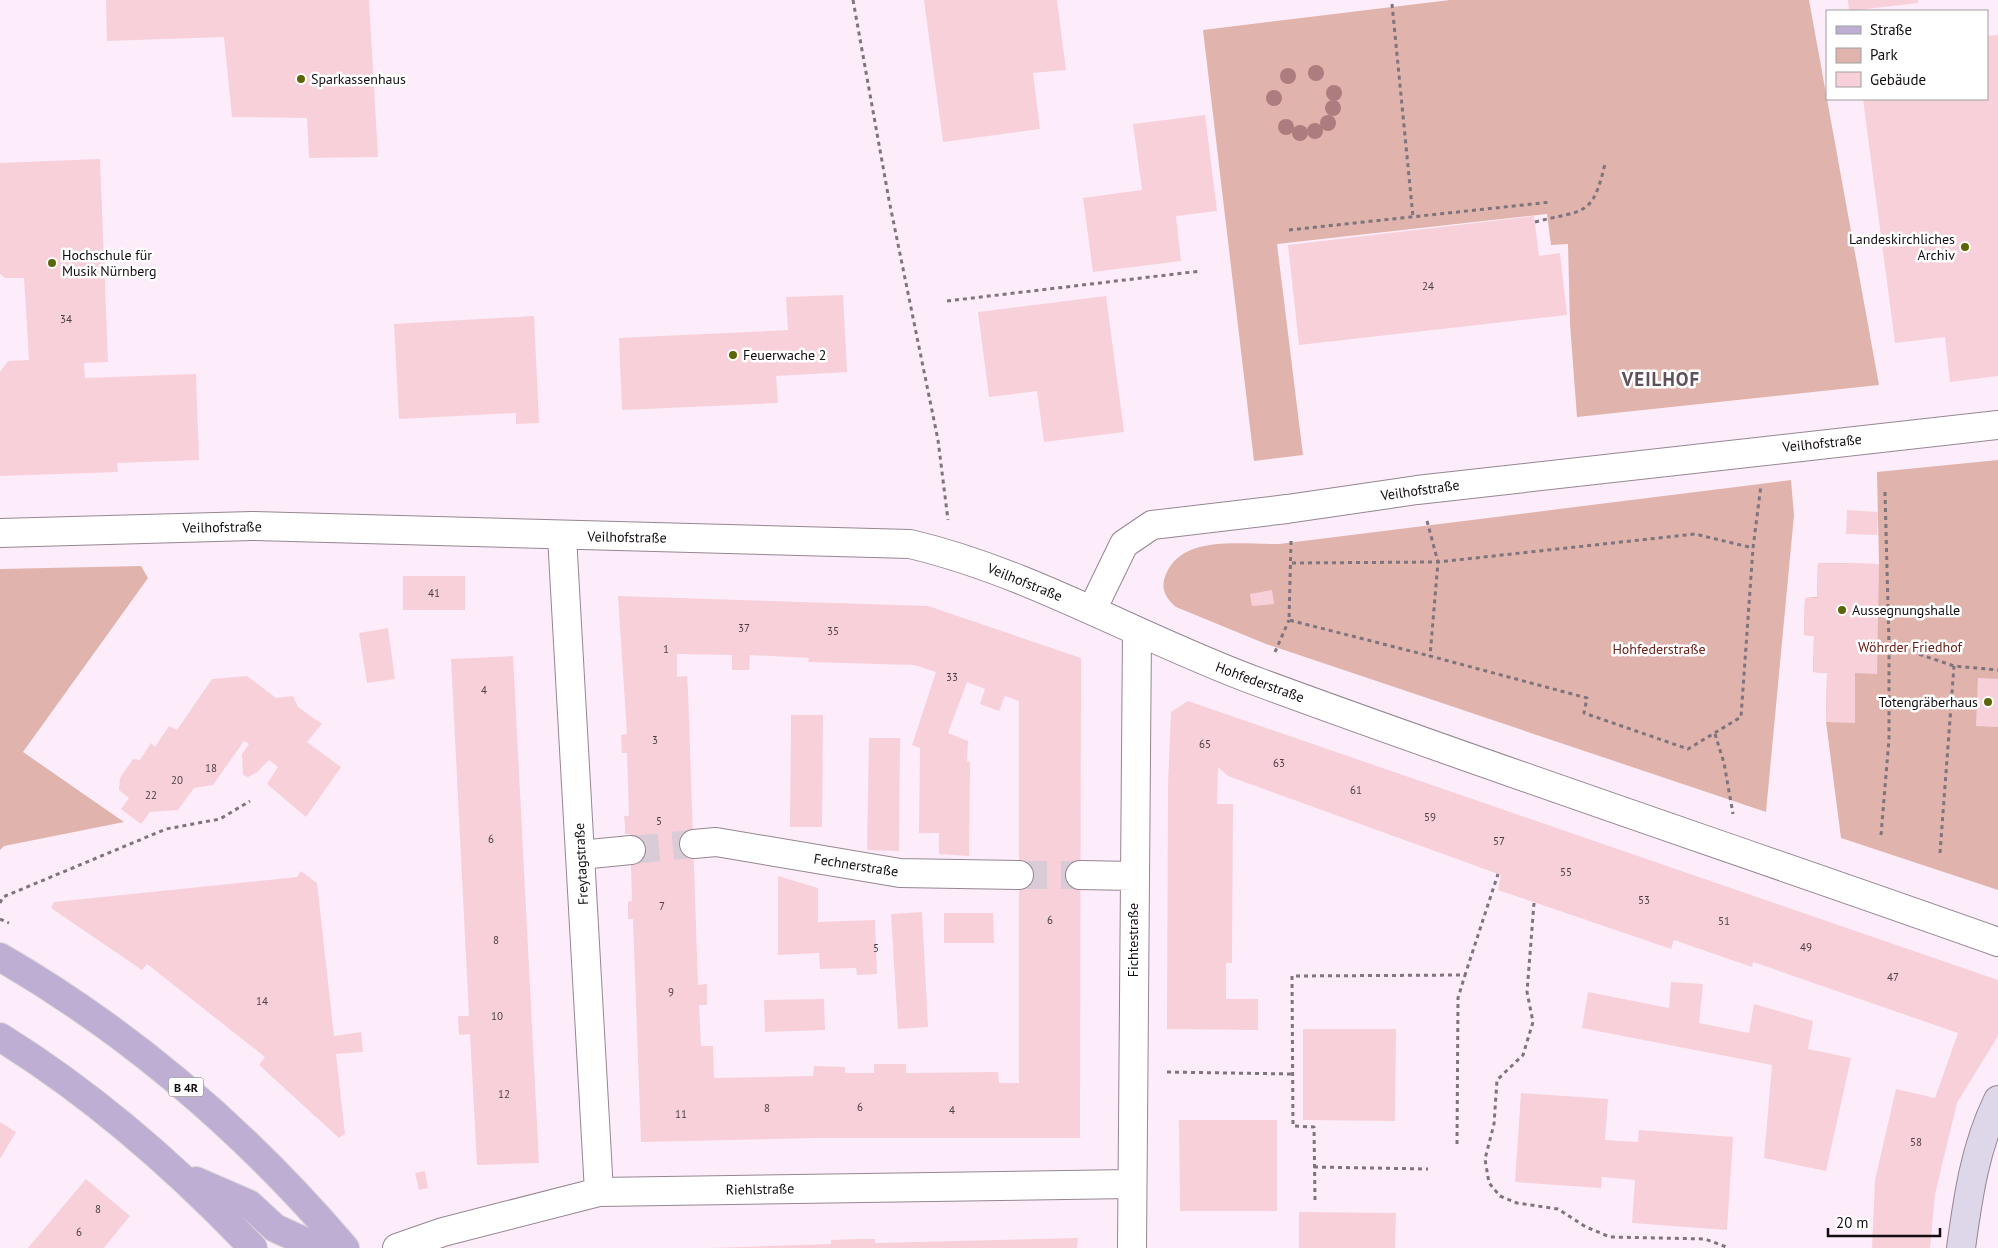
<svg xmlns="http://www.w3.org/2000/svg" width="1998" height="1248" viewBox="0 0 1998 1248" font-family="'PT Sans',sans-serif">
  <rect width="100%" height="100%" fill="#fdedfa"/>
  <path fill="#e0b4ad" d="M1450,0H1809L1879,385L1577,417L1570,324L1568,244L1551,245L1547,214L1277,244L1303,455L1254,461L1203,30Z
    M1998,460V890L1841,838L1826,722L1827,673L1813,672L1814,636L1804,635L1805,598L1817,597L1818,563L1879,564L1877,472Z
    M1791,480L1794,515L1766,812L1266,644L1176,607C1165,598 1160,588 1166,574C1183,534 1242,545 1279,544Z
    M141,566L148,578L23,752L124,822L4,846L0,850V569Z"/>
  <path fill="#f7d0da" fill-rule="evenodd" d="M106,0H369L378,157L309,158L307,118L232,117L224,37L107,41Z
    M924,0H1057L1066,70L1033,73L1040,129L943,142Z
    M1848,0H1918V3L1849,11Z
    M1998,35V376L1950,382L1945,337L1895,343L1863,99H1987V36Z
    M1205,115L1217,211L1176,216L1181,261L1093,272L1083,198L1142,190L1133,124Z
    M100,159L108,362L84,363L85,378L196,374L199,460L117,463L118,472L0,476V372L8,361L29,360L24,278H5L0,274V163Z
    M1534,216L1539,256L1560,253L1567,315L1299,345L1288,245Z
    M843,295L847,372L776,376L778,403L622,410L619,338L788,330L786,297Z
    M1106,296L1124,432L1044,442L1037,391L989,397L978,312Z
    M534,316L539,423L516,424V413L399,419L394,324Z
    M1847,510L1878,512L1877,535L1846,534Z
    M1818,563L1879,564L1877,674L1855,673V723L1826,722L1827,673L1813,672L1814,636L1804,635L1805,598H1817Z
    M403,576H465V610H403Z
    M1272,590L1274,604L1252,606L1250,594Z
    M618,596L928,606L1081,658L1080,1138H814L641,1142L633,919H628V902L632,901L630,834H625V825L624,816H629L627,753H622L621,735L627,734ZM677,654L732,655V670H749L750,655L809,658L808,662L914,665L936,672L912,745L920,748L919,833H939V854L969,856L970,762L967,761L968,741L948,733L967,682L985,689L980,704L999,711L1005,696L1019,701V1083H999L998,1072L906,1073V1064H874V1073H845V1067L814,1066L813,1076L714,1078L713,1046H701L699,1005H707V984L698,985L688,691L687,676L677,677Z
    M388,628L395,679L367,683L359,633Z
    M513,656L539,1163L477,1165L470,1034L459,1035L458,1016H469L451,659Z
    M247,676L276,698L293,696L298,707L322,724L307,742L341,767L306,817L267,784L278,767L269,760L256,773L248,777L243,775L242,754L249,744L244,741L213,785L194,788L178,810L150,812L141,824L121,809L129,798L119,790L120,778L133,759L140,760L151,743L155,747L169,726L177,730L212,679Z
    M1978,678L1998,679V727L1976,726Z
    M1188,701L1998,980V1036L1957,1103L1935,1194L1930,1248H1872L1875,1180L1896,1089L1935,1098L1958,1033L1753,962L1752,967L1674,940L1671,949L1498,890L1501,875L1228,776L1218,767L1217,804H1233L1232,963H1226V999H1258V1030L1167,1029L1168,785L1171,712Z
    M791,715H823L822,827H790Z
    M869,738H900L899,851L867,850Z
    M301,871L317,883L334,1036L361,1032L363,1052L336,1054L345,1134L339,1138L259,1065L265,1057L147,964L142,970L51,908L54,902L297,877Z
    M778,876L818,888V922L875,920L877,974L857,975L856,968L820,969L819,953L778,955Z
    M922,912L928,1027L898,1029L891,914Z
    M944,913H993L994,943H944Z
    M1671,982L1703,984L1699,1023L1749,1033L1754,1004L1813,1021L1808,1049L1851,1058L1826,1171L1764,1158L1772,1065L1582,1028L1588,992L1669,1008Z
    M824,999L825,1030L765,1032L764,1000Z
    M1303,1029H1396L1395,1121L1303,1120Z
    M1521,1093L1608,1099L1605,1140L1638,1142L1639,1130L1733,1137L1727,1230L1632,1223L1635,1180L1602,1177L1601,1188L1515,1182Z
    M1179,1120H1277V1211H1180Z
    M0,1122L16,1132L0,1159Z
    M425,1171L428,1188L419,1190L415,1173Z
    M86,1179L130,1216L111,1239L104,1248H28Z
    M1299,1212L1396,1213L1395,1248H1299Z
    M1078,1238L1077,1248H709L831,1244V1240L857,1239H875V1243Z"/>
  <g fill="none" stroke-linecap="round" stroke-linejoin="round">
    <path stroke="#daccd7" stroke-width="28" stroke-dasharray="28 14" stroke-linecap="butt" d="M631,850L694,844
      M1019,875H1080"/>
    <defs>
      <path id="street" d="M0,533L252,526L910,544C1033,573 1142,640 1261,683C1505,773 1753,855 1998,942
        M562,536L599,1192
        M1092,610L1124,544L1152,525L1287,509L1417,490L1998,425
        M694,844L716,842L900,873L1019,875
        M580,855L631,850
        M1080,875L1134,876
        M397,1248L443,1232L599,1192L1131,1184
        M1132,1248L1137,632"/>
      <path id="secondary" d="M1961,1248C1968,1197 1975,1147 1998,1100"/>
      <path id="primary" d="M0,957C133,1034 245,1131 345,1248
        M0,1037C95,1096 176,1167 253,1248
        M196,1181L249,1204L275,1228L319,1248"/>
    </defs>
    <use href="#street" stroke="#958692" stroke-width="30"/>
    <use href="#secondary" stroke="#958692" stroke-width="30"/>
    <use href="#primary" stroke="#d9d8d9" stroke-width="30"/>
    <path stroke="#7e747c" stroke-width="3" stroke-dasharray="4 4" stroke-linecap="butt" d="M853,0L889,200L938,440L948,520
      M1392,4L1413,217
      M1535,222C1585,209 1592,218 1605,164
      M1289,230L1551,202
      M947,301L1201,271
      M1885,492L1889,644L1954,666L1998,670
      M1427,521L1438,562L1430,656L1587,698L1584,713L1688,749L1741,717L1753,548L1761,485
      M1291,541L1289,620L1430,656
      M1292,563L1438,562L1695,534L1753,548
      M1275,652L1289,620
      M1715,734L1724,763L1733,814
      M1881,835L1889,739V644
      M1940,853L1954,666
      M0,903L3,897L166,829L220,819L250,801
      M1534,903L1527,992L1533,1022L1523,1055L1497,1080L1494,1124L1485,1159L1489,1183L1500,1196L1517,1203L1558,1209L1586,1227L1610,1237L1705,1239L1729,1248
      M0,919L9,923
      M1167,1072L1294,1074
      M1457,1144L1458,998L1465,975
      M1314,1167L1428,1169
      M1315,1200L1314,1127L1293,1126L1292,976L1465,975L1498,874"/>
    <use href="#street" stroke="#fff" stroke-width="28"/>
    <use href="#secondary" stroke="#ded6e9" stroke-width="28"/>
    <use href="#primary" stroke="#beaed3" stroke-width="28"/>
  </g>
  <g fill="#ad7c7e">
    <circle cx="1316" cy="73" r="8"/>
    <circle cx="1288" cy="76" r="8"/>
    <circle cx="1334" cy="93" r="8"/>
    <circle cx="1274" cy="98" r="8"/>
    <circle cx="1333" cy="108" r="8"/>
    <circle cx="1328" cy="123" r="8"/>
    <circle cx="1286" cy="127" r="8"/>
    <circle cx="1315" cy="131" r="8"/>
    <circle cx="1300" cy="133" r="8"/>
  </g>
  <g fill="#5d6607" stroke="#fff" stroke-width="2">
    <circle cx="301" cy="79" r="5"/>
    <circle cx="1965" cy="247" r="5"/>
    <circle cx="52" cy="263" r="5"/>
    <circle cx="733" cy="355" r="5"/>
    <circle cx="1842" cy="610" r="5"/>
    <circle cx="1988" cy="702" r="5"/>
  </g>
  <g text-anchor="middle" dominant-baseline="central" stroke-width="5" stroke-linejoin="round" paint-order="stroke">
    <g font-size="11" fill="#4c3e44">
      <text x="1428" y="286">24</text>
      <text x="66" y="319">34</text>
      <text x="434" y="593">41</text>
      <text x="744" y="628">37</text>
      <text x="833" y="631">35</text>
      <text x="666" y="649">1</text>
      <text x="952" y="677">33</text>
      <text x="484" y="690">4</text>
      <text x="655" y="740">3</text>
      <text x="1205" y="744">65</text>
      <text x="1279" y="763">63</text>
      <text x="211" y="768">18</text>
      <text x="177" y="780">20</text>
      <text x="1356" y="790">61</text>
      <text x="151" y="795">22</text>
      <text x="1430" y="817">59</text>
      <text x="659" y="821">5</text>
      <text x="491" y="839">6</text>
      <text x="1499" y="841">57</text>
      <text x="1566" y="872">55</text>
      <text x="1644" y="900">53</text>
      <text x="662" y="906">7</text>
      <text x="1050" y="920">6</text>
      <text x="1724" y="921">51</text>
      <text x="496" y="940">8</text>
      <text x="1806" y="947">49</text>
      <text x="876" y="948">5</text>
      <text x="1893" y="977">47</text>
      <text x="671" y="992">9</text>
      <text x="262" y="1001">14</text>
      <text x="497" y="1016">10</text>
      <text x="504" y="1094">12</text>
      <text x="860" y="1107">6</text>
      <text x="767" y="1108">8</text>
      <text x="952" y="1110">4</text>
      <text x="681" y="1114">11</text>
      <text x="1916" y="1142">58</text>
      <text x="98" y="1209">8</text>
      <text x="79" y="1232">6</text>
    </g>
    <rect fill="#fff" stroke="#5a5659" stroke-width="1" x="168.5" y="1077.5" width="35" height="19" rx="4"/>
    <g font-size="12" font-weight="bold" fill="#130e12">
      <text x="186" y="1087">B 4R</text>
    </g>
    <g font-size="14" fill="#130e12" stroke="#fff" text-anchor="start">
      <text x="311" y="79">Sparkassenhaus</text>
      <text x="1955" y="239" text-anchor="end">Landeskirchliches<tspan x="1955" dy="16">Archiv</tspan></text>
      <text x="62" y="255">Hochschule für<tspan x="62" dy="16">Musik Nürnberg</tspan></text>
      <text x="743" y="355">Feuerwache 2</text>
      <text x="1852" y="610">Aussegnungshalle</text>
      <text x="1978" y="702" text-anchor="end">Totengräberhaus</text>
    </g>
    <g font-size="14" fill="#130e12" stroke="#fff">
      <text transform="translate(1822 443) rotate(-6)">Veilhofstraße</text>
      <text transform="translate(1420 490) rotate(-8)">Veilhofstraße</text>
      <text transform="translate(222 527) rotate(-1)">Veilhofstraße</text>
      <text transform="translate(627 537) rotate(1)">Veilhofstraße</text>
      <text transform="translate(1025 582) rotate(22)">Veilhofstraße</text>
      <text transform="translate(1260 682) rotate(20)">Hohfederstraße</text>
      <text transform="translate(581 864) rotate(-93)">Freytagstraße</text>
      <text transform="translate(856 865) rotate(9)">Fechnerstraße</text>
      <text transform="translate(1133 940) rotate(-90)">Fichtestraße</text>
      <text transform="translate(760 1189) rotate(-1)">Riehlstraße</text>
    </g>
    <g font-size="14" fill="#6b2019" stroke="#fff">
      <text x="1910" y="647">Wöhrder Friedhof</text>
      <text x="1659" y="649">Hohfederstraße</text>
    </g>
    <g font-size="19" font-weight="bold" letter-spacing="1" fill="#5e515c" stroke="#fff">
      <text x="1661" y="379">VEILHOF</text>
    </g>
  </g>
  <rect x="1826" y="10" width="162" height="90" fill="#ffffff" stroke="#a19fa0"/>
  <rect x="1836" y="26" width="25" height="8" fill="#beaed3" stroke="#a19fa0"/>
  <text x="1870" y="35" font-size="15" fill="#130e12">Straße</text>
  <rect x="1836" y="48" width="25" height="15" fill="#e0b4ad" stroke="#a19fa0"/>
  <text x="1870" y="60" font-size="15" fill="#130e12">Park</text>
  <rect x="1836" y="72" width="25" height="15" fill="#f7d0da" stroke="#a19fa0"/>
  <text x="1870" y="85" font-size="15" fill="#130e12">Gebäude</text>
  <path d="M1828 1228v8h112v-8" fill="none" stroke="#130e12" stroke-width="2.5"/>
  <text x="1836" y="1228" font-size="15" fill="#130e12" stroke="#ffffff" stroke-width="4" paint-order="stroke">20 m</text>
</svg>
